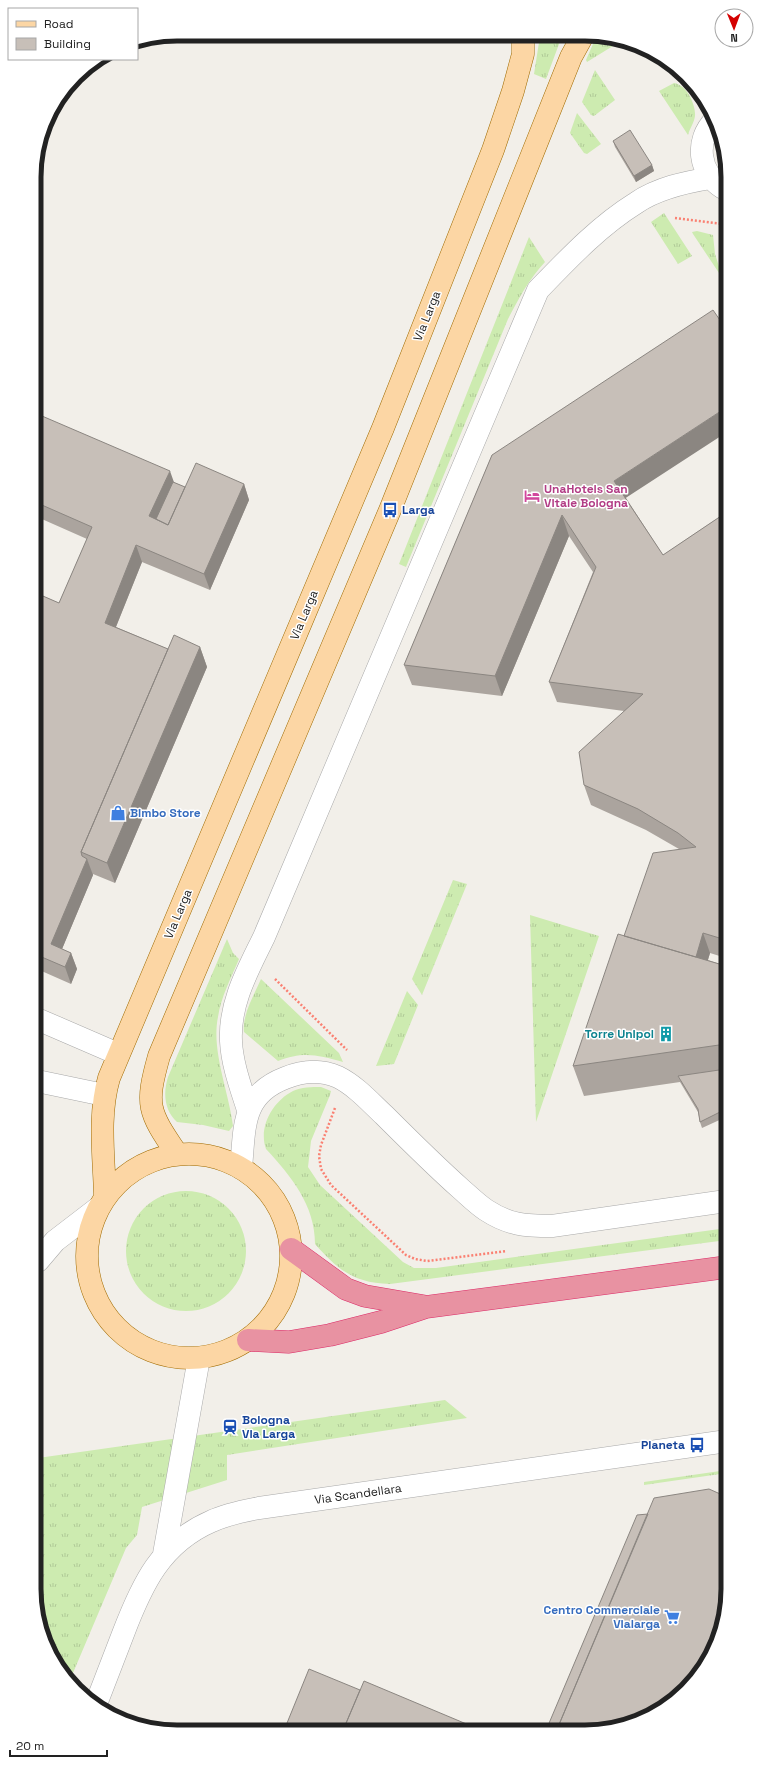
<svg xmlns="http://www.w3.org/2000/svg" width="762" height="1766" viewBox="0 0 762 1766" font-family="'Space Grotesk',sans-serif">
  <defs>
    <pattern id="grass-tufts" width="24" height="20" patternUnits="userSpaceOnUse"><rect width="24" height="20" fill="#cdebb0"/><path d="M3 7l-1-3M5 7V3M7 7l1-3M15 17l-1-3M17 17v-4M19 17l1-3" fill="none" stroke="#b0c997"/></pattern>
  </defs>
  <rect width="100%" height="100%" fill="#f2efe9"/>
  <path fill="url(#grass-tufts)" d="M540,36H562L546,79L534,74Z
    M596,37H613L621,41L587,62L586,60Z
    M595,70L615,100L594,116L591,115L582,102Z
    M674,83C687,85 696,105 695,116C694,123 690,128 688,135L659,91Z
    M577,113L601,144L587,154L584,153L570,133Z
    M664,213L692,256L678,264L651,222Z
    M697,231L713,235L715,254L723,279L693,234L692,232Z
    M529,237L545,262C529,279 519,298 508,319L406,567L399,564Z
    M453,880L467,884L422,995L412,979Z
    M530,915L599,936L536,1122Z
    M227,939L233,953L239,959C231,978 221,997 218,1017C211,1051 229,1092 233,1126L229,1131L203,1125L177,1122C164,1110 163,1093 168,1077Z
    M261,979L339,1053L343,1062C318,1055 303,1051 278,1061L244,1032C242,1015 254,995 261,979Z
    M407,991L418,1005L394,1064L376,1066Z
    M321,1087L331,1091L330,1095L311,1141L308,1167L320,1185L403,1262L414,1268H436L727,1228V1240L390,1284C354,1283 338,1270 315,1244C315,1205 291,1176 266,1149C258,1127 273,1101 293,1091C301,1087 312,1087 321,1087Z
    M126 1251a60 60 0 1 1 120 0a60 60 0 1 1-120 0Z
    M445,1400L467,1418L227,1455V1480L142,1507L137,1535L126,1548L70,1680L39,1626L38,1458Z
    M727,1470V1473L644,1485V1482Z"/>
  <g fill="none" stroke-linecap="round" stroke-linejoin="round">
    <defs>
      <path id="minor" d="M715,120C694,141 699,173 723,188
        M37,1019L118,1054
        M37,1081L104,1095
        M248,1110C241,1088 232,1064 231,1041C229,1003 248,970 264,937L538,290C568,259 599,226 636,203C658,188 686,182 711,178
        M241,1168C245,1127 241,1095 285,1078C302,1071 320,1069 338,1077C356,1086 370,1102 384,1115C409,1140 434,1165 461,1189C469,1196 477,1204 486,1210C509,1225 525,1226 552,1226L726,1201
        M38,1261L55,1241L98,1208
        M164,1554L199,1358
        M96,1704C105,1681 114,1657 123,1634C142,1584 161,1543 212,1521C227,1514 244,1511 259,1508L727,1441"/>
      <path id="major" d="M87 1256a102 102 0 1 1 204 0a102 102 0 1 1-204 0Z
        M177,1154C148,1111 145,1106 159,1056L390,510L571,57L582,37
        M105,1196C104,1156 98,1116 109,1078L383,428L493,150L513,91L523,54V36"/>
      <path id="highway" d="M291,1249L346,1289L365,1296L423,1306
        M248,1340L289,1342L330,1335L381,1322L426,1307L727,1267"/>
    </defs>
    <use href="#minor" stroke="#a9a9a9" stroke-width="23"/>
    <use href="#major" stroke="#a06b00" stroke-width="23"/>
    <use href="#highway" stroke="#dc2a67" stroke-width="23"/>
    <path stroke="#fa8072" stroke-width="2.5" stroke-dasharray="2 2" stroke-linecap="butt" d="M675,218L723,224
      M275,979L347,1050
      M335,1108L321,1145L319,1156L321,1169L331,1185L406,1255L415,1259L427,1261L507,1251
      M38,1456L40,1451"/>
    <use href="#minor" stroke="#fff" stroke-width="22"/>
    <use href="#major" stroke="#fcd6a4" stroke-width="22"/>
    <use href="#highway" stroke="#e892a2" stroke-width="22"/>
  </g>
  <path fill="#aba49e" d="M613,141L652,165L654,171L636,182L615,147Z
    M35,413L173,482L185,487L244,484L249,500L210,590L142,562L116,627L168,649L200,647L207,667L115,883L93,874V875L62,949L71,953L77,969L71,984L37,969L36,593L59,603L87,539L35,516Z
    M492,455L626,498L663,555L724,514L726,958L710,953L708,960L726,966V1117L702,1128L700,1122L698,1112L680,1082L584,1096L573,1066L624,936L679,849L646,830L591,805L584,785L624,711L557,702L549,682L593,572L569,536L502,696L412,685L404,665Z"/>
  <path fill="#8b8681" d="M652,165L654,171L636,182L634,176Z
    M724,409V434L621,501L614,481Z
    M170,471L176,488L157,528L149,516Z
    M244,484L249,500L210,590L204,574Z
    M562,515L569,536L502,696L495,676Z
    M136,545L142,562L111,639L105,623Z
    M200,647L207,667L115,883L107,863Z
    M87,859L93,875L57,961L51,944Z
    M703,933L710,953L700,985L693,965Z
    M71,953L77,969L71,984L65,967Z"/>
  <path fill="#c7bfb8" stroke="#8b8681" d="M630,130L652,165L634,176L613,141Z
    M713,310L724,326V409L614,481L663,555L724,514L726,940L703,933L696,957L624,936L653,853L696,847L678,833L638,809L584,785L579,752L643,694L549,682L596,567L562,515L495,676L404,665L492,455Z
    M35,413L170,471L149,516L168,525L196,463L244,484L204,574L136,545L105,623L168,649L81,852L82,856L87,859L51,944L71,953L65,967L37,955L36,593L59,603L92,527L35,502Z
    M173,482L185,487L168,525L156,519Z
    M174,635L200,647L107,863L81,852Z
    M618,934L726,966V1044L573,1066Z
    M726,1069V1109L700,1122L698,1109L678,1076Z
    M709,1489L727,1497L728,1598L720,1635L698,1676L664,1708L622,1727H558L654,1498Z
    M648,1514L558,1727L547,1728L637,1515Z
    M309,1669L360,1690L344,1728L286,1729L285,1728Z
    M364,1681L476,1728H344Z
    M271,1724L281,1729H269Z"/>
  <defs>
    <symbol id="hotel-bare" viewBox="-9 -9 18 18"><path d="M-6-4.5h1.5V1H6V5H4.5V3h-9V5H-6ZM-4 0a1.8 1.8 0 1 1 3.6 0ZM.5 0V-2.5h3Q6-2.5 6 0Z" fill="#d1479c" stroke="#fff" stroke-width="2.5" paint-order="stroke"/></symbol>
    <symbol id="bus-bare" viewBox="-9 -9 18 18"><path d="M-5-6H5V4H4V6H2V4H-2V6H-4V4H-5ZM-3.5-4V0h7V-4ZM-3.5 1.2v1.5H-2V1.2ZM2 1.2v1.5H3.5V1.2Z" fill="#1a4fb4" stroke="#fff" stroke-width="2.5" paint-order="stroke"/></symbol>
    <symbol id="shop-bare" viewBox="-9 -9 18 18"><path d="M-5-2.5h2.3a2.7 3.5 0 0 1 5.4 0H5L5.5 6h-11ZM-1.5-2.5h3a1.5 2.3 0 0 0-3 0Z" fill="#3f7fe0" stroke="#fff" stroke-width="2.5" paint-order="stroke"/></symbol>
    <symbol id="building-bare" viewBox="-9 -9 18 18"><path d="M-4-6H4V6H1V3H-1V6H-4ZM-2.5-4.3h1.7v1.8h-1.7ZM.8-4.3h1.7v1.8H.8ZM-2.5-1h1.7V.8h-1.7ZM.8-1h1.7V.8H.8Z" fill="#0f9aa8" stroke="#fff" stroke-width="2.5" paint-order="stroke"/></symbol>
    <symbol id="station-bare" viewBox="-9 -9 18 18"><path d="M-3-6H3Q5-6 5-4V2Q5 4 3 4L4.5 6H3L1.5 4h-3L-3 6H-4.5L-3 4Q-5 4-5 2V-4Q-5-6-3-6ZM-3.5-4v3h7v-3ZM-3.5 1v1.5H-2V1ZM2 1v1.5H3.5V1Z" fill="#1a4fb4" stroke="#fff" stroke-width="2.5" paint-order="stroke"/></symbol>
    <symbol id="supermarket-bare" viewBox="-9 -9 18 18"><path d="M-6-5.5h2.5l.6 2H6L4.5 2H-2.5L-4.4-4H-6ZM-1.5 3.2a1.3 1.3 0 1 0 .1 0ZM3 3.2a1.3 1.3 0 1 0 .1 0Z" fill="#3f7fe0" stroke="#fff" stroke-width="2.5" paint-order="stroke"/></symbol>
  </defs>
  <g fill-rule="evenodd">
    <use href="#hotel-bare" x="521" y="485" width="22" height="22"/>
    <use href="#bus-bare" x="379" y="499" width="22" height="22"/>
    <use href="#shop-bare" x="107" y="802" width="22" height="22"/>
    <use href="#building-bare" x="655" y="1023" width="22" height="22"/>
    <use href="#station-bare" x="219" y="1416" width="22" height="22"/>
    <use href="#bus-bare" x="686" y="1434" width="22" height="22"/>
    <use href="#supermarket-bare" x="661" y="1606" width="22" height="22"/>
  </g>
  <g text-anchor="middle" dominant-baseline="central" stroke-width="3" stroke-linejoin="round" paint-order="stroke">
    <g font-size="12" fill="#222" stroke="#fff">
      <text transform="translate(427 316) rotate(-68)">Via Larga</text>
      <text transform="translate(304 615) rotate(-67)">Via Larga</text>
      <text transform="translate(178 914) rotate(-67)">Via Larga</text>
      <text transform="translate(358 1494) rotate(-8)">Via Scandellara</text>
    </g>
    <g font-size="12" font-weight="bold" fill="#b23c85" stroke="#fff" text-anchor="start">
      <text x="544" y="489">UnaHotels San<tspan x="544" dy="14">Vitale Bologna</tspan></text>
    </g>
    <g font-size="12" font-weight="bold" fill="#164399" stroke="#fff" text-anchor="start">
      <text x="402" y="510">Larga</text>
      <text x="242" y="1420">Bologna<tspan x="242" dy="14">Via Larga</tspan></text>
      <text x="685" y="1445" text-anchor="end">Pianeta</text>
    </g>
    <g font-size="12" font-weight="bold" fill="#366cbe" stroke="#fff" text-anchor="start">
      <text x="130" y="813">Bimbo Store</text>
      <text x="660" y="1610" text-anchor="end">Centro Commerciale<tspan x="660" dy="14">Vialarga</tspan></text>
    </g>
    <g font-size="12" font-weight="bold" fill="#0d838f" stroke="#fff" text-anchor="end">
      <text x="654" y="1034">Torre Unipol</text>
    </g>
  </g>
  <path d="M0 0H762V1766H0ZM177 41H585A136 136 0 0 1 721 177V1589A136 136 0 0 1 585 1725H177A136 136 0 0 1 41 1589V177A136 136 0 0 1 177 41Z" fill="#fff" fill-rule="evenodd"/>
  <path fill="none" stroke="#222" stroke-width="5" d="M177 41H585A136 136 0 0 1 721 177V1589A136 136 0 0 1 585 1725H177A136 136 0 0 1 41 1589V177A136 136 0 0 1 177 41Z"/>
  <rect x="8" y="8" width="130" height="52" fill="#ffffff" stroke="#a7a7a7"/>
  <rect x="16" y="21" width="20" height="6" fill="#fcd6a4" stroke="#a7a7a7"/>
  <text x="44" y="28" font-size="12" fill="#222222">Road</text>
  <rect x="16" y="38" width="20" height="12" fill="#c7bfb8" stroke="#a7a7a7"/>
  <text x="44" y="48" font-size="12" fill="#222222">Building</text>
  <g transform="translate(734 28) rotate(179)"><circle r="19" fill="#ffffff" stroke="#a7a7a7"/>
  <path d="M0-3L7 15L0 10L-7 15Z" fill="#d40000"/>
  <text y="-6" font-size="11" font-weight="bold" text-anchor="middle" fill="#222222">N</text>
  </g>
  <path d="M10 1750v6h97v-6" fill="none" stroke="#222222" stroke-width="2"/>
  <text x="16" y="1750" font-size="12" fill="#222222" stroke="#ffffff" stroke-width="3" paint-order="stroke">20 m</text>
</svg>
